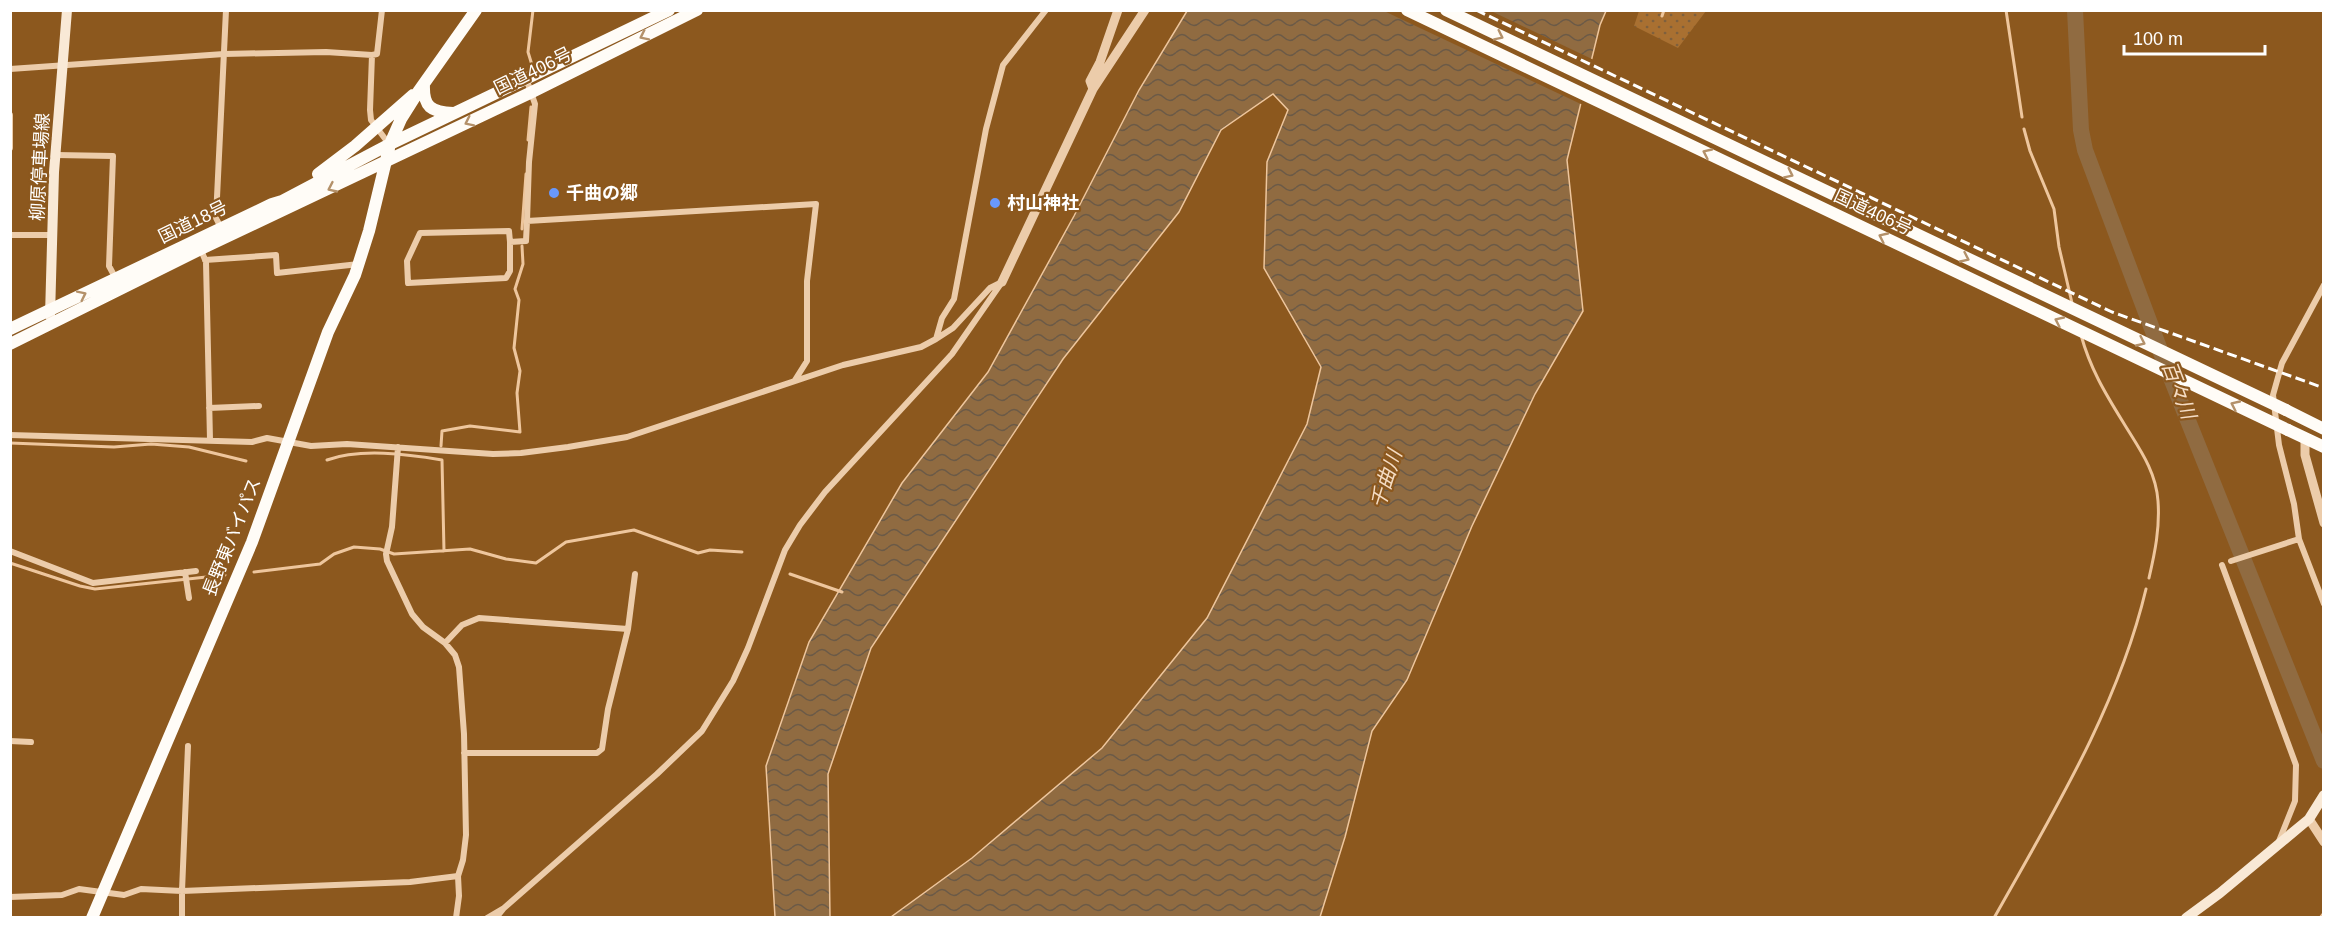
<svg xmlns="http://www.w3.org/2000/svg" width="2334" height="928" viewBox="0 0 2334 928" font-family="Arial,'Noto Sans JP',sans-serif">
  <defs>
    <pattern id="grass-dots" width="8" height="8" patternUnits="userSpaceOnUse" patternTransform="scale(1.5)"><rect width="8" height="8" fill="#a97031"/><path d="M2 2h.1M6 6h.1" fill="none" stroke="#7f603d" stroke-width="1.8" stroke-linecap="round"/></pattern>
    <pattern id="water-waves" width="16" height="10" patternUnits="userSpaceOnUse" patternTransform="scale(1.5)"><rect width="16" height="10" fill="#906b41"/><path d="M0 5q4-4 8 0t8 0" fill="none" stroke="#6b5a47"/></pattern>
  </defs>
  <rect width="100%" height="100%" fill="#8c581e"/>
  <path fill="url(#grass-dots)" d="M1639,11V10L1706,11L1678,48L1634,26Z"/>
  <path fill="url(#water-waves)" stroke="#eec69d" stroke-width="1.5" d="M1187,11H1606L1600,25L1567,160L1583,311L1535,394L1472,526L1407,680L1372,731L1345,837L1320,917H891L972,858L1102,748L1207,618L1307,424L1321,367L1264,268L1267,162L1288,110L1273,94L1221,130L1179,212L1063,359L871,648L828,774L830,917H775L766,766L809,642L902,483L988,372L1074,216L1139,90Z"/>
  <path fill="#8c581e" d="M1384,11H1491L1594,60L1583,105Z"/>
  <g fill="none" stroke-linecap="round" stroke-linejoin="round">
    <path stroke="#eec69d" stroke-width="3" d="M2006,10L2022,117
      M1662,16L1664,10
      M532,65L528,52L533,10
      M2024,129L2030,151L2054,209L2059,247L2072,303
      M528,140L531,107
      M522,229L526,174
      M2081,335C2090,368 2105,393 2123,422C2138,447 2156,470 2158,501C2160,528 2155,552 2149,578
      M10,443L114,447L151,444L189,447L246,461
      M441,446L442,431L470,426L520,432L517,393L520,371L514,348L519,300L515,289L523,264L522,246
      M327,460C360,448 407,454 442,460L444,551
      M10,563L80,586L95,589L225,575
      M254,572L320,564L334,554L354,547L380,549L394,554L470,549L506,559L536,563L566,542L634,530L698,553L710,550L742,552
      M790,574L842,592
      M1994,918C2053,813 2118,707 2146,589
      M2320,918L2324,913"/>
    <path stroke="#906b41" stroke-width="16" d="M2075,10L2081,130L2085,150L2163,358L2324,761"/>
    <path stroke="#ecccaa" stroke-width="6" d="M372,55L377,54L382,10
      M10,69L224,54L326,52L372,55L370,110L371,120L389,144
      M526,78L535,104L529,162L527,221L816,204L807,281V361L795,380
      M10,115V148
      M56,155L113,156L109,266L116,279
      M221,228L216,218L226,10
      M10,235H52
      M510,242L509,231L420,233L407,261L408,283L506,278L510,271V242L526,241L527,221
      M201,250L206,262L210,440
      M205,260L276,255L277,273L359,264
      M1002,282L990,288L953,328L936,339L942,318L954,299L986,129L1003,65L1046,10
      M2324,285L2282,363L2273,395L2279,445L2294,504L2299,539L2324,604
      M209,408L259,406
      M10,435L252,442L267,438L311,446L347,444L493,454L521,453L568,447L627,437L843,365L921,347L936,339
      M398,447L392,527L386,554L387,561L412,614L423,627L445,643L455,655L459,667L464,734L466,835L463,860L458,876L459,896L456,918
      M10,551L93,583L196,571
      M2231,561L2299,539
      M2222,565L2296,765L2295,801L2279,841
      M185,572L189,598
      M445,643L462,625L479,618L628,629
      M10,741L31,742
      M464,753H597L602,749L608,709L628,629L635,574
      M10,897L62,895L79,889L124,895L141,889L182,891L188,746
      M182,918V891L410,882L458,876
      M487,918L504,908
      M496,918L504,908L657,774L702,731L733,681L748,648L785,550L800,525L825,492L952,354L1002,282"/>
    <path stroke="#ecccaa" stroke-width="9" d="M1093,89L1090,81L1100,62L1118,10
      M1002,282L1093,89L1145,10
      M2305,437V455L2324,523
      M2309,819L2324,842"/>
    <path stroke="#f9e9d6" stroke-width="10" d="M50,316L54,172L67,10
      M2186,918L2220,893L2309,819L2324,795"/>
    <path stroke="#fffcf7" stroke-width="12" d="M424,84C423,107 431,112 453,113
      M318,174L355,146L413,95
      M10,329L272,204L282,201L390,144L669,10
      M10,344L201,249L532,92L697,10
      M2286,410L2324,429
      M2288,430L2324,447
      M92,918L252,542L328,332L355,275L369,231L390,144L401,119L418,92L476,10"/>
    <path stroke="#fff" stroke-width="3" stroke-dasharray="10 4.5" stroke-linecap="butt" d="M1476,10L2112,312L2324,388"/>
    <path stroke="#fffcf7" stroke-width="12" d="M1407,10L2288,430
      M1446,10L2286,410"/>
  </g>
  <defs><path id="oneway-chevron" d="M-2-3.5L2.5 0L-2 3.5" fill="none" stroke-width="1.6" stroke-linecap="round" stroke-linejoin="round" transform="scale(1.5)"/></defs>
  <g stroke="#b4916a">
    <use href="#oneway-chevron" transform="translate(644 36) rotate(154)"/>
    <use href="#oneway-chevron" transform="translate(1499 36) rotate(26)"/>
    <use href="#oneway-chevron" transform="translate(469 122) rotate(154)"/>
    <use href="#oneway-chevron" transform="translate(1707 153) rotate(-155)"/>
    <use href="#oneway-chevron" transform="translate(1789 174) rotate(26)"/>
    <use href="#oneway-chevron" transform="translate(332 188) rotate(155)"/>
    <use href="#oneway-chevron" transform="translate(1883 237) rotate(-155)"/>
    <use href="#oneway-chevron" transform="translate(1965 258) rotate(25)"/>
    <use href="#oneway-chevron" transform="translate(82 295) rotate(-26)"/>
    <use href="#oneway-chevron" transform="translate(2059 321) rotate(-155)"/>
    <use href="#oneway-chevron" transform="translate(2141 342) rotate(25)"/>
    <use href="#oneway-chevron" transform="translate(2235 405) rotate(-155)"/>
  </g>
  <g fill="#6998fb" stroke="#8c581e" stroke-width="2">
    <circle cx="554" cy="193" r="6"/>
    <circle cx="995" cy="203" r="6"/>
  </g>
  <g text-anchor="middle" dominant-baseline="central" stroke-width="4.5" stroke-linejoin="round" paint-order="stroke">
    <g font-size="18" fill="#fff" stroke="#8c581e">
      <text transform="translate(533 71) rotate(-26)">国道406号</text>
      <text transform="translate(40 167) rotate(-87)">柳原停車場線</text>
      <text transform="translate(1873 212) rotate(25)">国道406号</text>
      <text transform="translate(193 222) rotate(-26)">国道18号</text>
      <text transform="translate(232 537) rotate(-68)">長野東バイパス</text>
    </g>
    <g font-size="18" font-weight="bold" fill="#fff" stroke="#8c581e" text-anchor="start">
      <text x="566" y="193">千曲の郷</text>
      <text x="1007" y="203">村山神社</text>
    </g>
    <g font-size="20" font-style="italic" fill="#f5ddc5" stroke="#8c581e">
      <text transform="translate(2179 390) rotate(69)">百々川</text>
      <text transform="translate(1386 479) rotate(-72)">千曲川</text>
    </g>
  </g>
  <rect width="2334" height="928" fill="none" stroke="#ffffff" stroke-width="24"/>
  <path d="M2124 45v9h141v-9" fill="none" stroke="#ffffff" stroke-width="3"/>
  <text x="2133" y="45" font-size="18" fill="#ffffff" stroke="#8c581e" stroke-width="4.5" paint-order="stroke">100 m</text>
</svg>
